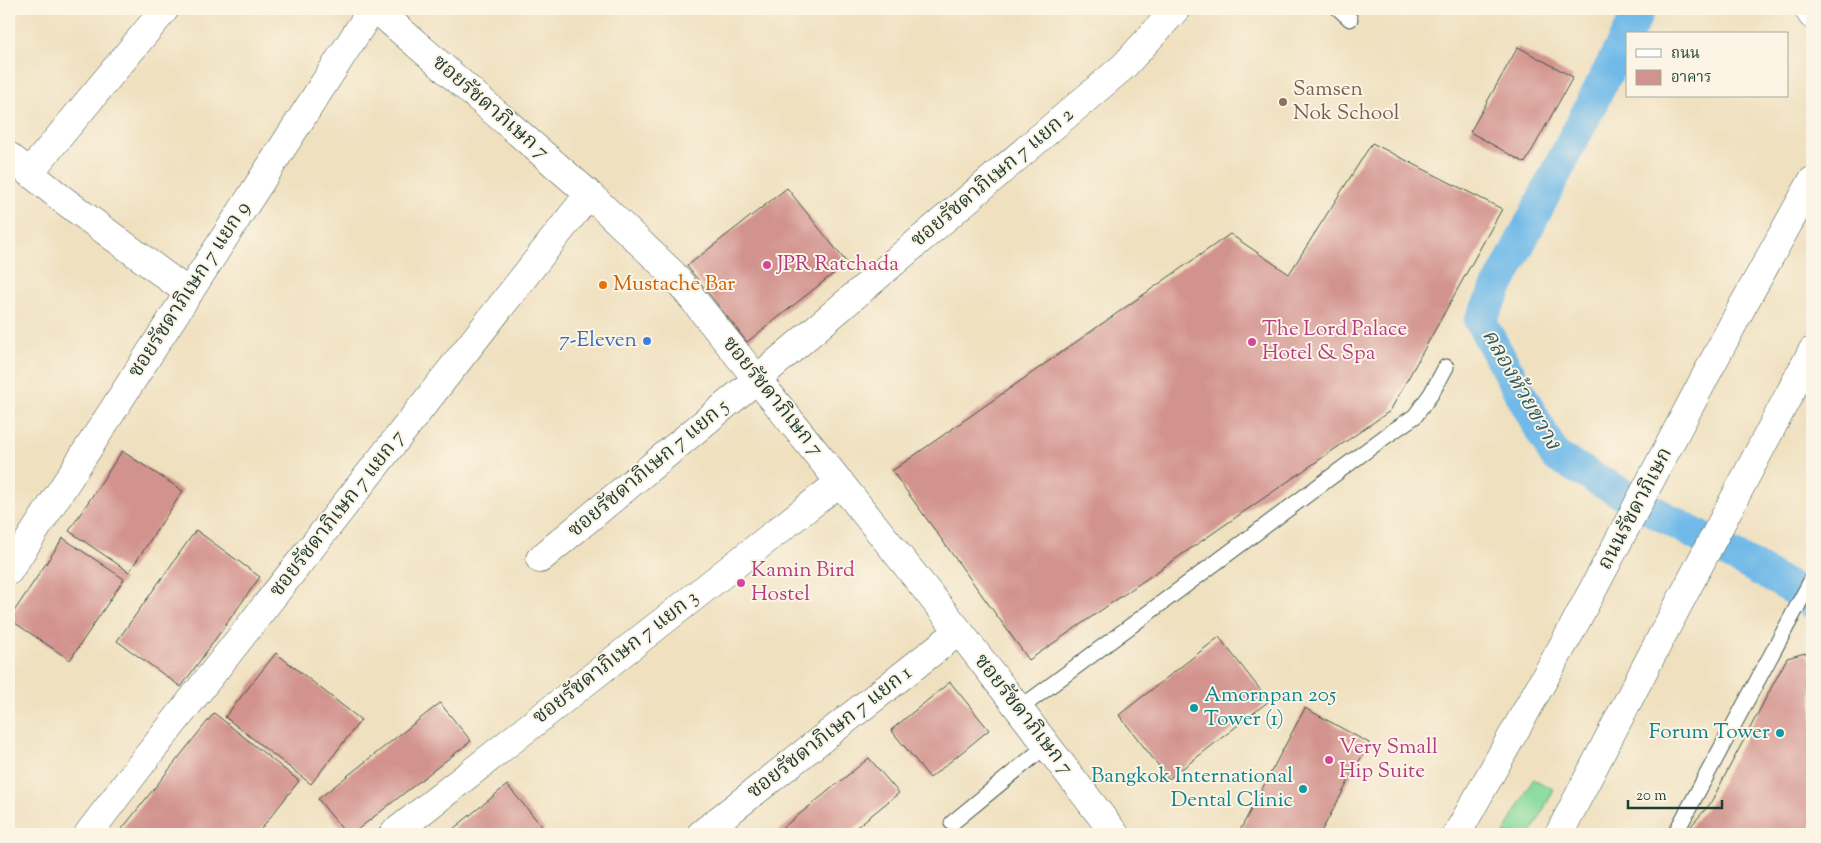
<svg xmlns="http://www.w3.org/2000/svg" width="1821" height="843" viewBox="0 0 1821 843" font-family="'Sorts Mill Goudy','Noto Serif Thai',serif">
  <rect width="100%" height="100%" fill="#fcf5e5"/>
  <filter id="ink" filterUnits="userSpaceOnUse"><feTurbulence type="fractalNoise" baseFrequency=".02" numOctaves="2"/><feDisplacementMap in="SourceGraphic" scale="10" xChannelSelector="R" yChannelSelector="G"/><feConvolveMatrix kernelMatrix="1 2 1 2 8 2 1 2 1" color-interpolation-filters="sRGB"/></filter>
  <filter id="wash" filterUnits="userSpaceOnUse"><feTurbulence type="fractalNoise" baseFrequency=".0096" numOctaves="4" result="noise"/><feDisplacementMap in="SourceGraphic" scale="20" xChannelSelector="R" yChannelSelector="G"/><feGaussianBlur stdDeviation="1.12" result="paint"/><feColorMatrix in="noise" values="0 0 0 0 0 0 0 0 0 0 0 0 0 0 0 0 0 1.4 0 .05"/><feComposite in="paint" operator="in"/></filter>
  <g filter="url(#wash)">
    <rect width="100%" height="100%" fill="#efe0bf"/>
    <path fill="#86da9c" stroke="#528c68" d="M1533,779L1554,789L1531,834H1504Z"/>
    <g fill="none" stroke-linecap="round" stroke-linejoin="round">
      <path stroke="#6fb9e8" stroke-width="32" d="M1640,9L1480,321L1555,456L1804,595L1812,603"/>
    </g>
    <g id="blocks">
      <path fill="#d2928d" d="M1518,47L1573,77L1525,163L1470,132Z
        M1372,143L1502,209L1390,411L1029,660L892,471L1230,234L1289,274Z
        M787,188L847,263L747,342L687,266Z
        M122,451L183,491L129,572L69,531Z
        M196,530L260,577L181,687L117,641Z
        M63,538L124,579L70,660L9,619Z
        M1219,637L1269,701L1169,779L1119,715Z
        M276,653L361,720L311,784L225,717Z
        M1805,653L1812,661V834H1684L1710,804L1787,658Z
        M950,682L989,730L930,778L891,730Z
        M440,703L471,741L352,834H346L318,799Z
        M1305,708L1369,743L1320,834H1238Z
        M214,713L299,781L257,834H118Z
        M869,758L899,793L848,834H775Z
        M507,785L545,830L540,834H447Z"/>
    </g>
  </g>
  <g filter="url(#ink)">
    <use href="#blocks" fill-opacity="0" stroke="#3e5549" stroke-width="1"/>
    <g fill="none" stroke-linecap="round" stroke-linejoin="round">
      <defs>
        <path id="lane" d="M1339,9L1350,19
          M1019,709L1386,436L1415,416L1431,394L1446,367
          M952,823L1047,745
          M1675,834L1812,579"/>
        <path id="street" d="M376,9L589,194L672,273L959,631L1115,834
          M1808,9L1812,15
          M9,156L62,199L189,293
          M29,173L165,9
          M540,559L757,379L1124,66L1176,9
          M9,571L372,9
          M88,834L142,763L589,194
          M393,834L840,482
          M701,834L959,631"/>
        <path id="primary" d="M1457,834L1571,631L1742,307L1812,181
          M1559,834L1645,668L1812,351"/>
      </defs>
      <use href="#lane" stroke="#3e5549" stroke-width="17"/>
      <use href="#street" stroke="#3e5549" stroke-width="29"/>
      <use href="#primary" stroke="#3e5549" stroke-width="29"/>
      <use href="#lane" stroke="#fff" stroke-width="15"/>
      <use href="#street" stroke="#fff" stroke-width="28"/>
      <use href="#primary" stroke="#fff" stroke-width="28"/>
    </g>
  </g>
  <circle fill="#8d6e63" stroke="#fcf5e5" stroke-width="2" cx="1283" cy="102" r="5"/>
  <g fill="#d1479c" stroke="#fcf5e5" stroke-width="2">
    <circle cx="767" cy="265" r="5"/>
    <circle cx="1252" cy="342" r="5"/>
    <circle cx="741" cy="583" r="5"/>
    <circle cx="1329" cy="760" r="5"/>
  </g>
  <circle fill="#e8710a" stroke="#fcf5e5" stroke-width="2" cx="603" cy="285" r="5"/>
  <circle fill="#3f7fe0" stroke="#fcf5e5" stroke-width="2" cx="647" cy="341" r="5"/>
  <g fill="#0f9aa8" stroke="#fcf5e5" stroke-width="2">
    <circle cx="1194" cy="708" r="5"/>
    <circle cx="1780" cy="733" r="5"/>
    <circle cx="1303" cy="789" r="5"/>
  </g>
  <g text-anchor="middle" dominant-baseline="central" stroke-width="4" stroke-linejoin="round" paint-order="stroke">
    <g font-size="21" fill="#785e54" stroke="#fcf5e5" text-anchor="start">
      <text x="1293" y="90">Samsen<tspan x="1293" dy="24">Nok School</tspan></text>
    </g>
    <g font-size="21" fill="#1f3d34" stroke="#fcf5e5">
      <text transform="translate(490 108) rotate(41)">ซอยรัชดาภิเษก 7</text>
      <text transform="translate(993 178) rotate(-40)">ซอยรัชดาภิเษก 7 แยก 2</text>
      <text transform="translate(190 290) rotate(-57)">ซอยรัชดาภิเษก 7 แยก 9</text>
      <text transform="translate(772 397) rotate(51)">ซอยรัชดาภิเษก 7</text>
      <text transform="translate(649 469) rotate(-40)">ซอยรัชดาภิเษก 7 แยก 5</text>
      <text transform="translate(1636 509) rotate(-62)">ถนนรัชดาภิเษก</text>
      <text transform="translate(338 514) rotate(-52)">ซอยรัชดาภิเษก 7 แยก 7</text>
      <text transform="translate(616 658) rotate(-38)">ซอยรัชดาภิเษก 7 แยก 3</text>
      <text transform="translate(1023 715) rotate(52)">ซอยรัชดาภิเษก 7</text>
      <text transform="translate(830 733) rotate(-38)">ซอยรัชดาภิเษก 7 แยก 1</text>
    </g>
    <g font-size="21" fill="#b23c85" stroke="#fcf5e5" text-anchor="start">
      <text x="777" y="265">JPR Ratchada</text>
      <text x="1262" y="330">The Lord Palace<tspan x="1262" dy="24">Hotel &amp; Spa</tspan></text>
      <text x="751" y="571">Kamin Bird<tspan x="751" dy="24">Hostel</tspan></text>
      <text x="1339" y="748">Very Small<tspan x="1339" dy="24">Hip Suite</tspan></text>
    </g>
    <g font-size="21" fill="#c56008" stroke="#fcf5e5" text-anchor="start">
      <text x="613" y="285">Mustache Bar</text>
    </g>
    <g font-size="21" fill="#366cbe" stroke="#fcf5e5" text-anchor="end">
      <text x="637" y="341">7-Eleven</text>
    </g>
    <g font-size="21" fill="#0d838f" stroke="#fcf5e5" text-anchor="end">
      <text x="1204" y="696" text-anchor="start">Amornpan 205<tspan x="1204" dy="24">Tower (1)</tspan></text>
      <text x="1770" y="733">Forum Tower</text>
      <text x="1293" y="777">Bangkok International<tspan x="1293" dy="24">Dental Clinic</tspan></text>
    </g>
    <g font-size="22" font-style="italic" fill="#335c61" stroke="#fcf5e5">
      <text transform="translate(1520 390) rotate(60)">คลองห้วยขวาง</text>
    </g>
  </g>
  <rect width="1821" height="843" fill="none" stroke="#fcf5e5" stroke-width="30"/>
  <rect x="1626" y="32" width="162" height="65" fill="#fcf5e5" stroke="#a4ab9e"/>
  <rect x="1636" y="49" width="25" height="8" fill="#ffffff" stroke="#a4ab9e"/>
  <text x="1671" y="58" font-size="15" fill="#1f3d34">ถนน</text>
  <rect x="1636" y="70" width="25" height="15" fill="#d2928d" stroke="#a4ab9e"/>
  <text x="1671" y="82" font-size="15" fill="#1f3d34">อาคาร</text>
  <path d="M1628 800v8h94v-8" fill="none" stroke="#1f3d34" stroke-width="2.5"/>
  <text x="1636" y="800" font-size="15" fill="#1f3d34" stroke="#fcf5e5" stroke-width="4" paint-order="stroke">20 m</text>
</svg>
